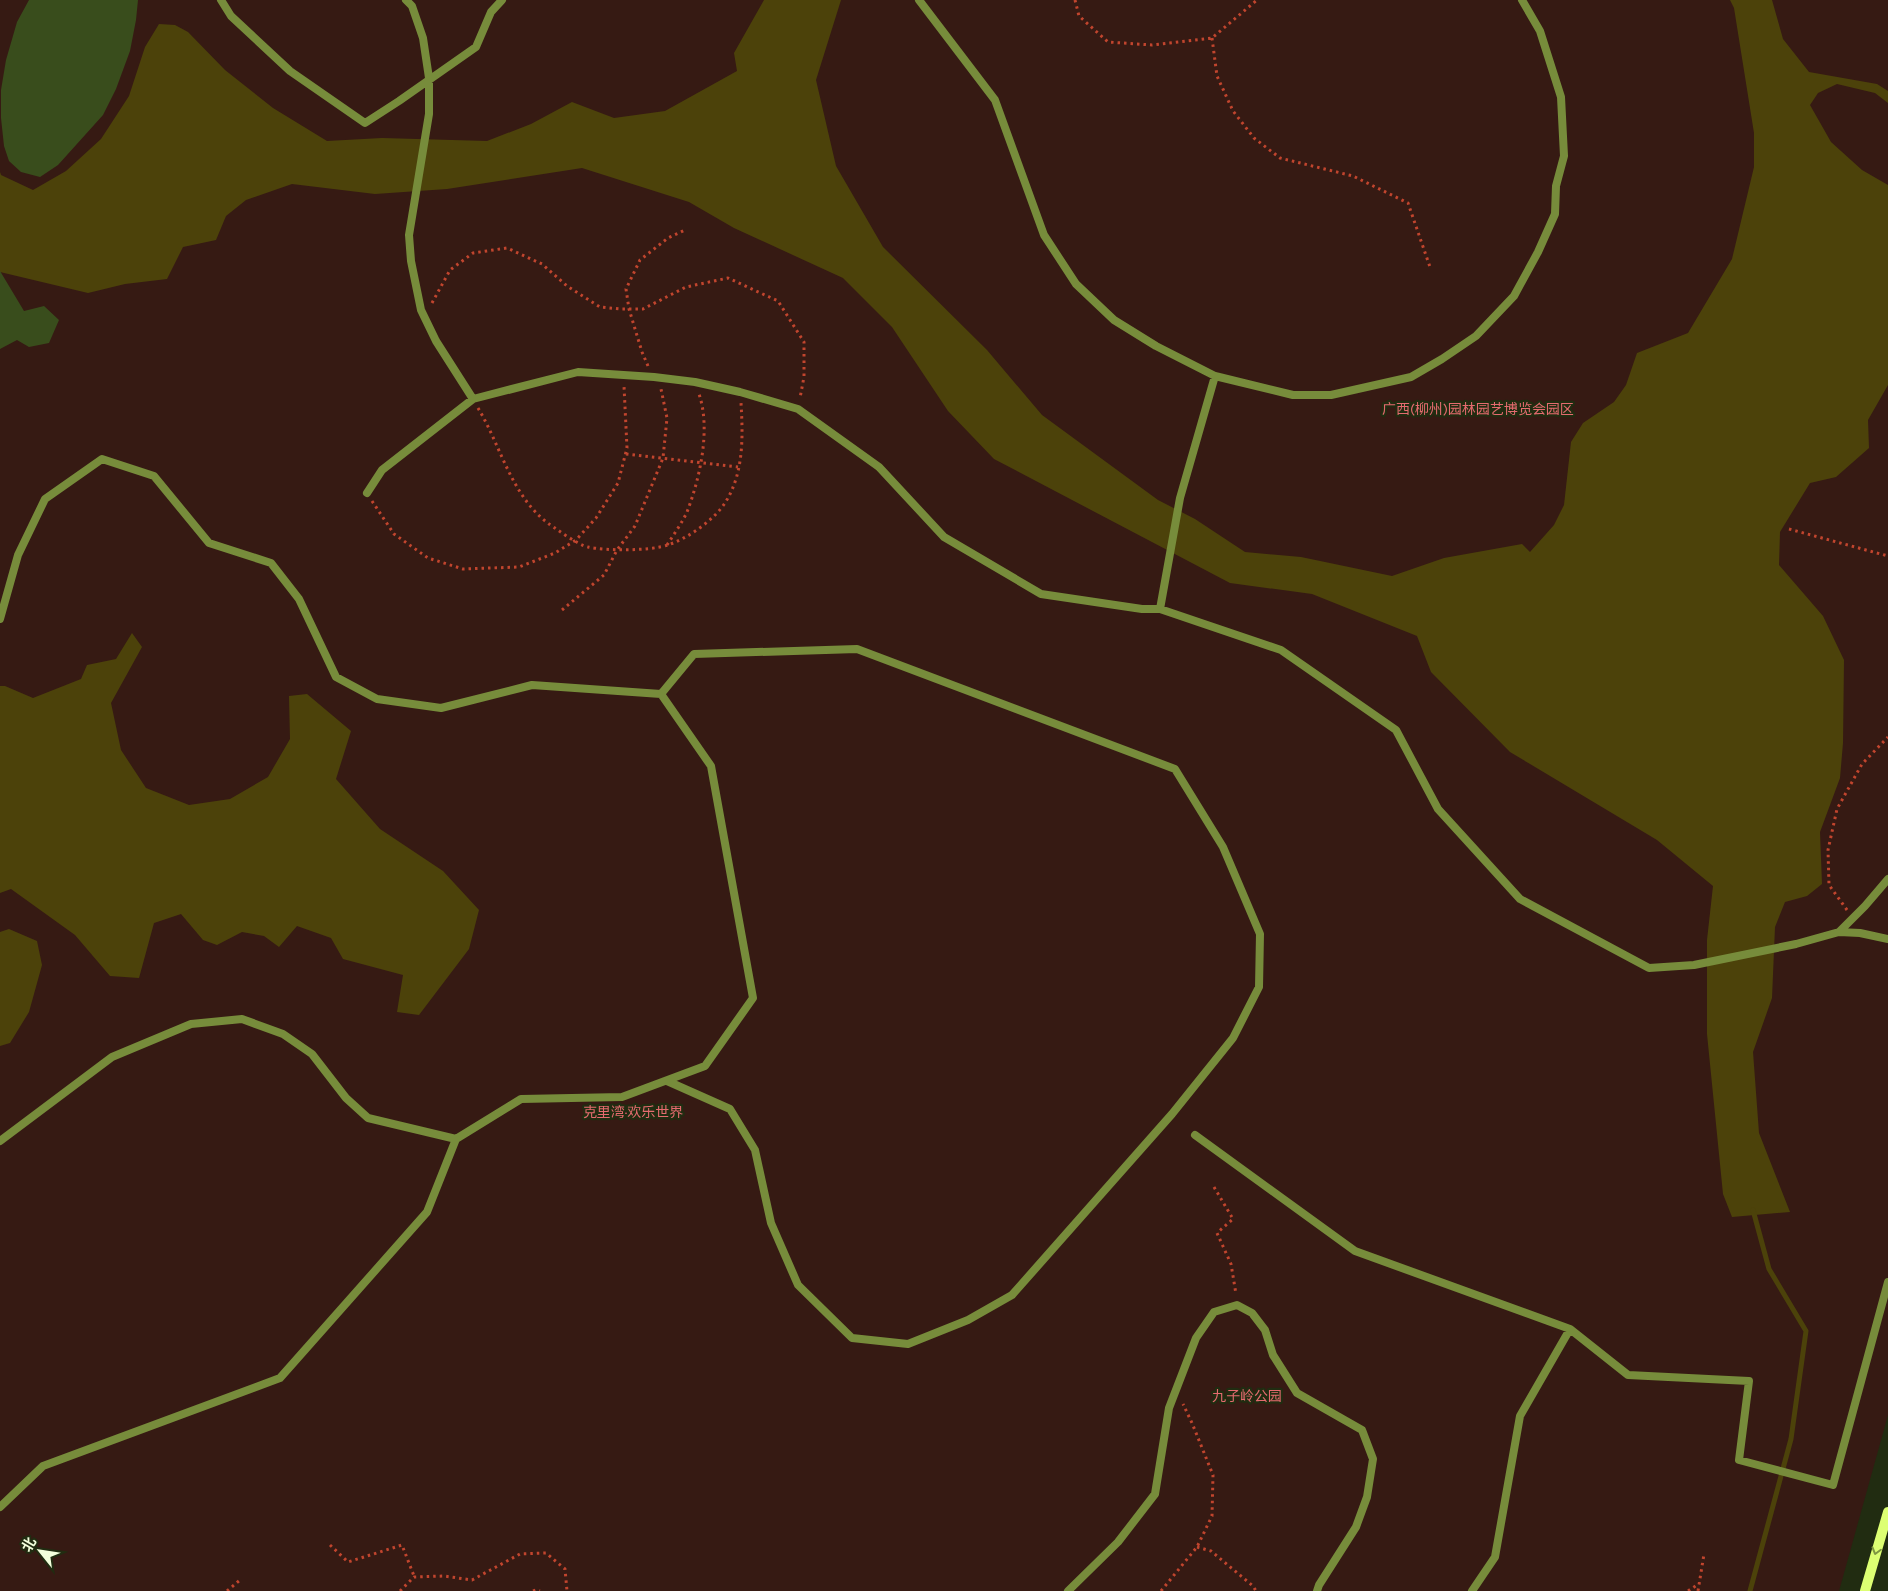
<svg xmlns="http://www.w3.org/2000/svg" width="1888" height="1591" viewBox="0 0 1888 1591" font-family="Karla,'Noto Sans SC',sans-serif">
  <rect width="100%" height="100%" fill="#212c11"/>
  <path fill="#361a13" d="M0,0H1888V1415L1839,1591H0Z"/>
  <path fill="#4c420a" d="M764,0H841L816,80L836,166L883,247L987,350L1042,415L1158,500L1195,519L1245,552L1301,557L1392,576L1444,558L1522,544L1530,552L1554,525L1564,505L1571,442L1583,423L1614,402L1626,385L1637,353L1688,333L1732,259L1754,167V133L1734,8L1730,0H1772L1783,39L1809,72L1877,84L1888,91V103L1875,93L1837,84L1818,93L1810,105L1831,142L1862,170L1888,185V385L1868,420L1869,448L1836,477L1810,483L1780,532L1779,565L1823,616L1844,660L1843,743L1840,778L1820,832L1822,884L1807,896L1785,902L1775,927L1772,998L1753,1052L1759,1133L1790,1212L1732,1217L1723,1194L1707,1034V940L1713,886L1657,840L1510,752L1431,672L1417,636L1312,594L1230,583L994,459L948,411L892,327L843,278L734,228L689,202L582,168L447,189L375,194L292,184L246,200L226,216L216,240L183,247L167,279L125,284L88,293L0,272V172L1,175L33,190L66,171L101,139L129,96L145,47L159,24L175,25L188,32L225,70L273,108L327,141L382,138L487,141L531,124L572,102L614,118L665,111L737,71L734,53Z
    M132,633L142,647L111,703L121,750L146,788L189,805L230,799L268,777L290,739L289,696L307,694L351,731L336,779L380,829L443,871L479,910L469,949L419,1015L397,1012L403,975L343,959L331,938L297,926L279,947L264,936L242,932L217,945L203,940L181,914L154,923L139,978L110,976L75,935L11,889L0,893V686H5L33,698L81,679L87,665L116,659Z
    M9,929L37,941L42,965L29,1012L10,1043L0,1046V932Z"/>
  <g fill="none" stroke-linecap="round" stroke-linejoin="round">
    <path stroke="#4c420a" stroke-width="5" d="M1750,1591L1791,1439L1806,1331L1769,1269L1753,1210"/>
  </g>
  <path fill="#394d1c" d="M29,0H138L136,20L130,51L116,89L103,115L58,165L40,177L21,172L9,161L4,146L1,118V90L6,60L17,22Z
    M0,271L24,311L44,306L59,320L49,343L29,347L17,340L0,349Z"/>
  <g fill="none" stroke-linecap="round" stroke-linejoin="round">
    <path stroke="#c1452e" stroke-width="3" stroke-dasharray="2.5 4" stroke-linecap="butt" d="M1075,0L1079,16L1108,42L1152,45L1212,38L1257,0
      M1212,38L1217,76L1233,111L1254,138L1280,158L1353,176L1408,203L1431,270
      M432,303L450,270L473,253L507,248L542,264L567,286L600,307L620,309H643L686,287L728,278L778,301L804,342V377L800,398
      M648,366L642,352L629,309L626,289L640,260L668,238L685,230
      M478,408C501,446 511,496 549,524C558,530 578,545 588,547C606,551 650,551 668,545C688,538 713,521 725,503C744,473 743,437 741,403
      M626,454L738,467
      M372,501L394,534L428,558L463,569L519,567L555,553L576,540L596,518L618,483L627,448L624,386
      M1789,529L1888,556
      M667,545C674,534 682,523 687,512C700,478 711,429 699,394
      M562,610L604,575L617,550L635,526L663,458L667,418L661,389
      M1847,910L1829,885L1828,850L1837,809L1862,764L1888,737
      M1214,1187L1233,1219L1217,1233L1231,1264L1236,1294
      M330,1545L348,1562L402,1545L414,1576
      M1197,1547L1211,1551L1253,1586L1256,1591
      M227,1591L240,1580
      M400,1591L414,1577L444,1576L472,1580L520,1554L546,1553L565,1569L567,1591
      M533,1591L536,1590L540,1591
      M1161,1591L1197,1547L1212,1516L1213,1475L1192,1423L1183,1404
      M1688,1591L1700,1583
      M1698,1591L1704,1554"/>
    <path stroke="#778c3b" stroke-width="8" d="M221,0L231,16L290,71L365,123L399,101L476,47L491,12L502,0
      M406,0L412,6L423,38L429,78V114L409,235L411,261L421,310L436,341L473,399
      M919,0L995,100L1044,235L1076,284L1114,320L1156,346L1215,376L1293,395H1331L1411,377L1442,359L1476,336L1514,296L1538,252L1555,214L1556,186L1564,156L1561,97L1540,31L1522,0
      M367,493L382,470L473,399L578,372L654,377L695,382L740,392L798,409L879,467L944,537L1041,594L1142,609H1160L1281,650L1396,730L1438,809L1520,899L1649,968L1694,965L1796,944L1839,932L1865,906L1888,879
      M1160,609L1180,498L1215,376
      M0,619L18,555L45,499L102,459L154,476L209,543L271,563L299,599L336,677L377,699L441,708L532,685L661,694L711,766L753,998L705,1066L622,1097L521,1099L456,1139L427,1212L280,1378L43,1466L0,1507
      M661,694L694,654L857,649L1175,769L1223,847L1260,934L1259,987L1233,1038L1172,1114L1012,1295L968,1320L908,1344L852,1338L798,1285L771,1223L755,1150L730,1109L667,1081
      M1839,932L1860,933L1888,939
      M1195,1135L1355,1251L1570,1329L1628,1375L1749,1381L1739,1460L1833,1485L1888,1282
      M0,1141L112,1057L191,1024L242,1019L283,1034L312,1054L346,1098L368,1118L456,1139
      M1068,1591L1118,1542L1155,1494L1169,1408L1196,1338L1214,1312L1237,1305L1252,1313L1265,1330L1273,1355L1297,1393L1362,1430L1373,1459L1367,1497L1356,1527L1319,1585L1317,1591
      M1472,1591L1495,1557L1520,1416L1570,1329"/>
    <path stroke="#ddff73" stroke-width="10" d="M1865,1591L1888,1512"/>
  </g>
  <defs><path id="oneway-chevron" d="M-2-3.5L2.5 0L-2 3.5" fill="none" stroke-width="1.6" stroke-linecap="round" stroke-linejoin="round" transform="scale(1.25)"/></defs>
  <use stroke="#7f9642" href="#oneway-chevron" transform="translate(1876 1551) rotate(106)"/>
  <g text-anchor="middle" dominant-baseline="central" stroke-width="4.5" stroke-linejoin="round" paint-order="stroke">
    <g font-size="14" fill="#e56b6f" stroke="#212c11">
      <text x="1478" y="409">广西(柳州)园林园艺博览会园区</text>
      <text x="633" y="1112">克里湾·欢乐世界</text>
      <text x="1247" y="1396">九子岭公园</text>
    </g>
  </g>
  <g transform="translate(40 1551) rotate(300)" stroke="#212c11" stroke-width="4" paint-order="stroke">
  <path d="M0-4L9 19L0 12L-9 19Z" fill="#f3ffdc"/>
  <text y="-8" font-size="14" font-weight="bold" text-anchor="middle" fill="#f3ffdc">北</text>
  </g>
</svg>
